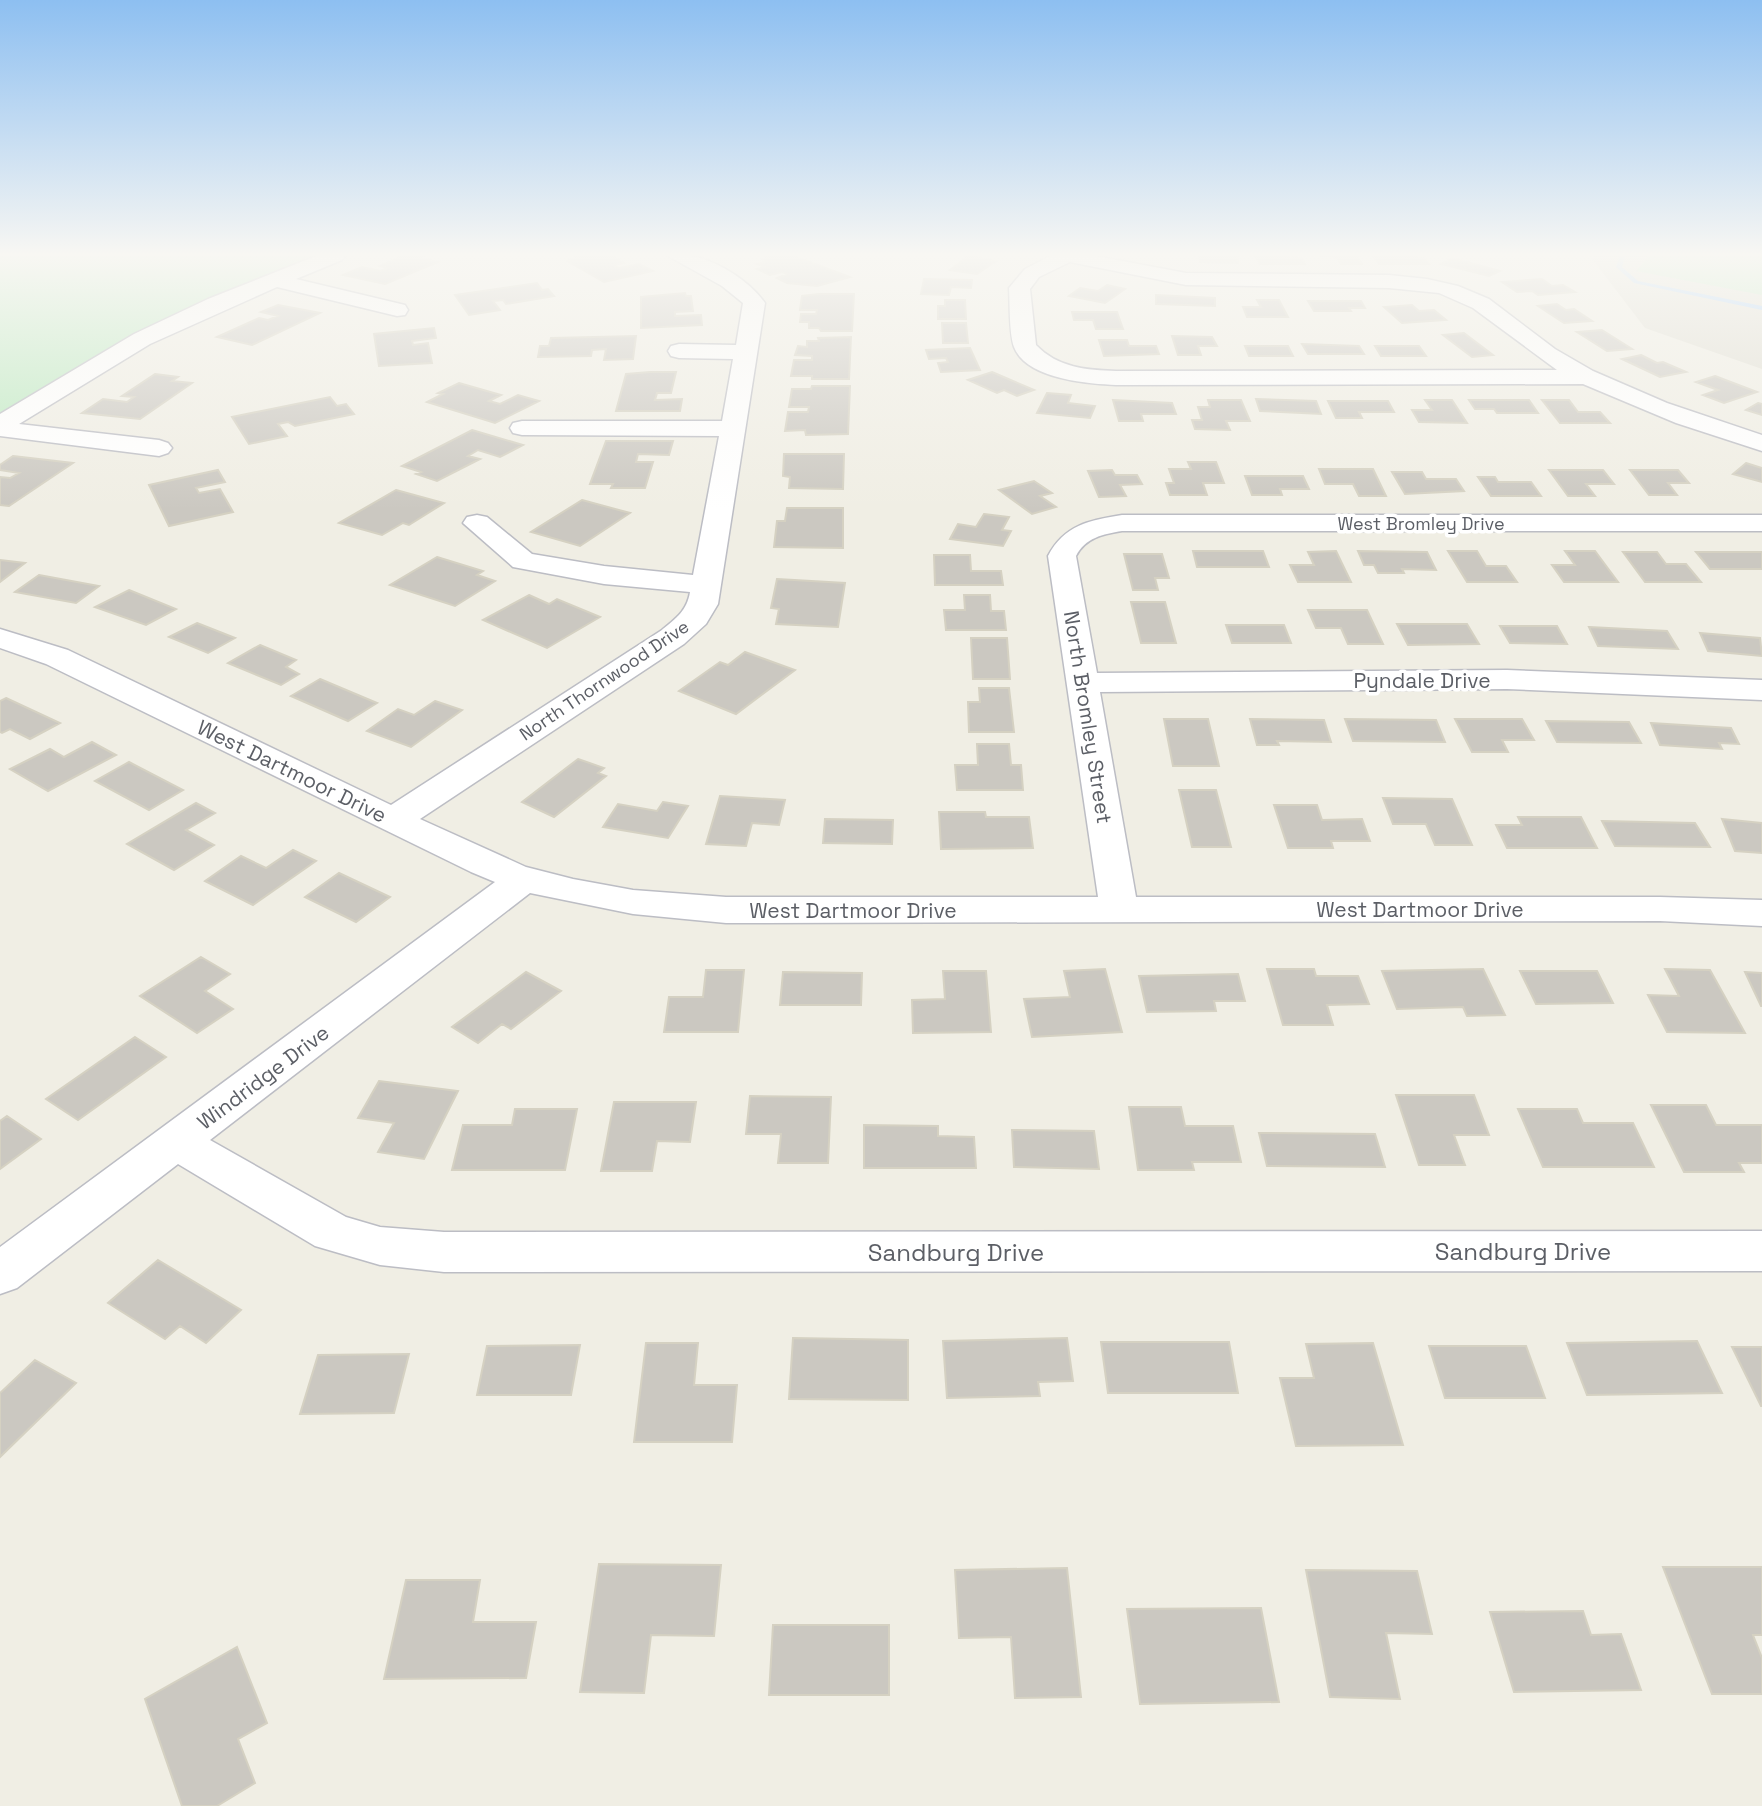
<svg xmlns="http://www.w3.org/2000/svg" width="1762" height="1806" viewBox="0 0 1762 1806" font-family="'Space Grotesk',sans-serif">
  <rect width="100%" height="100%" fill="#f0eee4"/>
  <path fill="#e0ded3" d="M1593,256H1762V369L1645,328L1593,260Z"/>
  <path fill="#beeac2" d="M0,256H317L99,356L0,414Z
    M1649,256H1762V295L1636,271Z"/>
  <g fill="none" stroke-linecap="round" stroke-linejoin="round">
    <path fill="#a5d0ff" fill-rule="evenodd" d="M1620,256H1625L1622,267L1638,281L1762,306V310L1634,283L1616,267Z"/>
  </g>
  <path fill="#cbc8c1" stroke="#d5d1c2" stroke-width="2" d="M402,256H424L421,258L438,262L385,284L343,275L362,267L380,271L388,268L380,266Z
    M580,256H612L624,263L613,265L619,268L639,264L653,271L604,282L567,261Z
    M771,256H794L850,277L817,286L787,283L777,278L787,274L782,272L770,275L757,269L765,267L757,264L765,262L762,259Z
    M968,256H969L996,261L977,274L950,270Z
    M1199,256H1238V263L1200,262Z
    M1255,256L1301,258L1305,264H1260Z
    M1319,256H1357L1362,264H1341L1337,257Z
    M1373,256L1424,258L1429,264H1379Z
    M1452,258L1500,271L1489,276L1441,264Z
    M924,279L972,280L971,288L951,287L949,295L921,294Z
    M1542,279L1552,286L1563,285L1575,292L1538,295L1532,291L1517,292L1502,282Z
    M537,283L542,290L548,289L554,296L506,304L503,300L493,301L500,310L469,315L455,295Z
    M1107,285L1125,289L1105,303L1069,296L1080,288L1098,291Z
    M685,293L686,296H691L693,311L675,312V316L701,315L702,325L641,328V297Z
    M819,294H854L852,331H821L819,328H809V322H800L801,314H816L817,310H800L802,296Z
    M1156,295L1215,298V306L1156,304Z
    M945,300H965L966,319H938V306H945Z
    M1257,300H1279L1288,317H1247L1243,307H1261Z
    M1308,301H1361L1365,308H1349L1351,311H1314Z
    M1557,304L1566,310L1574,309L1592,321L1564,323L1538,306Z
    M278,305L320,313L252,345L217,337L259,318L268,320L278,316L261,312Z
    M1412,305L1419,311L1434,310L1446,320L1402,323L1384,307Z
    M1072,312H1117L1123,329H1096L1093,320H1074Z
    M942,323H966L968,343H943Z
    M434,328L436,338L412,341L413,345L428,343L432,363L379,366L374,334Z
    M1602,330L1632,349L1607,351L1577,332Z
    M1464,333L1493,355L1472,357L1443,335Z
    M636,336L633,359L604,360L606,349L592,350L591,356L538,357L540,346H549L551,338Z
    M1172,336L1212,337L1217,346H1198L1201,355H1178Z
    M851,337L849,379H812V376H791L794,360H812V356L795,355L798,346L807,347V341H819L818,338Z
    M1099,340H1127L1129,346H1156L1159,354L1104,356Z
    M1302,344L1359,346L1364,354H1308Z
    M1245,346H1288L1293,356H1249Z
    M1375,346H1419L1426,356H1381Z
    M970,348L980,370L941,372L938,363L948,362L946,358L929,359L926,350Z
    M1641,355L1657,363L1663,362L1686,372L1660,377L1622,359Z
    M650,372H676L671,393H657L655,400L682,399L680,411H616L626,374Z
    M992,372L1034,390L1017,396L1004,390L997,393L968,380Z
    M155,374L178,377L172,381L192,383L140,419L82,413L103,399L127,402L134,397L122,396Z
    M1715,376L1757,392L1724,403L1703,395L1718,390L1696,382Z
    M459,383L501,395L489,401L500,404L518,395L539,401L495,423L427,402L443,394L438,393Z
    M812,386H850L848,434L806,435L805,430L785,431L788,412H808L809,407H789L792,389H811Z
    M1047,393L1071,395L1068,403L1095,406L1090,418L1037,413Z
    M330,397L337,406L346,404L354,414L295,426L288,422L278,424L287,436L249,444L232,417Z
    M1256,399L1316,401L1321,414L1260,411Z
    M1113,400L1172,403L1176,414H1141L1143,421H1119Z
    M1208,400H1241L1250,421H1226L1230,430L1195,429L1192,420H1202L1198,407H1210Z
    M1425,400H1452L1467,423L1419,422L1412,410H1432Z
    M1469,400H1529L1538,413H1497L1494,409H1475Z
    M1542,400H1569L1578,412H1600L1610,423H1560Z
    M1328,401H1388L1394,412H1359L1362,418H1336Z
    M1758,403L1762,404V415L1746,410Z
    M472,430L523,445L500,457L478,450L468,456L480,459L437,481L416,474L421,472L402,466Z
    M606,441H673L669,455L638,454L636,462H653L645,488H611L613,484H590Z
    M784,454H844L843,489L789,488L790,477L783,476Z
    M13,456L73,463L9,506L0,505V477L10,478L19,473L0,470V465Z
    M1188,462H1216L1224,483H1203L1207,495H1170L1166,483H1174L1169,469H1191Z
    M1746,463L1762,468V482L1733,474Z
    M1319,469H1373L1386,496H1359L1353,484H1325Z
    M218,470L225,482L196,488L199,493L220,489L233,512L169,526L149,485Z
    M1112,470L1115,475H1137L1142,484L1120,485L1126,496L1099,497L1088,471Z
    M1549,470H1603L1614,484H1586L1595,496H1568Z
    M1630,470H1678L1689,483H1668L1677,495H1649Z
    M1392,472H1422L1426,479H1456L1464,491L1405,494Z
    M1245,476H1303L1309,489H1280L1282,495H1252Z
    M1478,477H1495L1498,482H1531L1541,496H1491Z
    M1034,481L1052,493L1040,496L1056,507L1032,514L999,490Z
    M396,490L444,503L409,525L403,523L382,535L339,523Z
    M582,500L630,513L580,546L531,532Z
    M787,508H843V548L774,547L777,521H785Z
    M984,514L1009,517L1002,530L1011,531L1003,546L950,539L958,524L976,527Z
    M1193,551H1263L1269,567H1197Z
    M1336,551L1351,582H1298L1290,565H1314L1308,552Z
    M1358,551L1427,552L1436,570L1402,569L1404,573H1378L1374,565H1364Z
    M1448,551H1477L1486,566H1506L1517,582H1467Z
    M1565,551H1595L1618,582H1564L1552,565H1575Z
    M1623,552H1657L1666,564H1686L1701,582H1645Z
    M1696,552H1762V569H1710Z
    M1124,554H1162L1169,578H1155L1158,590H1133Z
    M934,555H970L971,571H1001L1003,585H935Z
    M437,557L483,571L477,575L495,581L455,606L390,585Z
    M0,560L25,563L0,582Z
    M39,575L99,586L76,603L15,592Z
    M777,579L845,583L838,627L776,624L779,609L771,608Z
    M129,590L176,609L146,625L95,607Z
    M529,595L549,604L557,599L600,617L547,648L483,620Z
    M964,595H990L991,611H1004L1006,630H946L944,610H965Z
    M1131,602H1165L1176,643H1141Z
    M1308,610H1367L1383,644H1348L1341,628H1316Z
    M197,623L235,638L208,653L169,637Z
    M1397,624H1467L1479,644L1408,645Z
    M1226,625H1284L1291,643H1232Z
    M1500,626H1557L1567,644L1510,643Z
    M1589,627L1667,631L1678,649L1598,646Z
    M1700,633L1760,638L1762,656L1708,651Z
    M971,638H1007L1010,679H973Z
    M260,645L296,660L286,667L299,674L281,685L228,663Z
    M745,652L795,670L736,714L679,691L720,662L728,665Z
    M320,679L377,703L348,721L291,696Z
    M979,688H1009L1014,732H969L968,702H980Z
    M6,698L60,723L30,739L10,729L2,733L0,732V701Z
    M435,701L462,710L411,747L367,731L398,709L414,715Z
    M1164,719H1208L1219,766H1173Z
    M1250,719L1324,720L1331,742L1277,741L1279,745H1257Z
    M1345,719L1436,720L1445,742L1353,741Z
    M1455,719H1522L1534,740H1502L1508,752H1472Z
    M1546,721L1629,722L1641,743L1557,742Z
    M1651,723L1731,728L1739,744L1719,743L1722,749L1660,745Z
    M92,742L116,755L48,791L10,769L50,749L64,757Z
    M977,744H1009L1011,765H1021L1023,790H957L955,765H978Z
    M578,759L604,768L598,773L606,776L554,817L522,802Z
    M129,762L183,790L149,810L95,781Z
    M1179,790H1216L1231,847H1192Z
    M720,796L785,800L779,825L752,823L746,846L706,844Z
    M1383,798L1452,799L1472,845H1435L1426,824H1393Z
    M663,802L688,806L668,838L603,827L618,804L657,811Z
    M196,803L215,813L186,830L214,845L174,870L127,844Z
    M1274,805H1317L1322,820L1362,819L1370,841H1331L1333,848H1288Z
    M939,812H985L986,817H1029L1033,848L941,849Z
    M1518,817H1581L1597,848H1507L1496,825H1522Z
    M825,819L893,820L892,844L823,843Z
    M1722,819L1762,823V853L1735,851Z
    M1602,821L1695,823L1710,847L1615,846Z
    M293,850L316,861L253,905L205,881L241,856L266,868Z
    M339,873L390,897L356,922L305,897Z
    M201,957L230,974L205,991L233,1009L197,1033L140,996Z
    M1105,969L1122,1032L1032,1037L1024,999L1070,997L1064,971Z
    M1267,969H1314L1316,976H1358L1369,1004L1327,1005L1333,1025H1283Z
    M1483,969L1505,1015L1467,1016L1463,1007L1397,1009L1382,971Z
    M1665,969L1710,970L1745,1033L1667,1032L1648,995L1679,996Z
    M706,970H744L738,1032H664L669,997H703Z
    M943,971H986L991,1032L913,1033L912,1000L945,999Z
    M1520,971H1597L1613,1003L1536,1004Z
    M526,972L561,991L511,1029L502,1024L478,1043L452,1027Z
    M783,972L862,973L861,1005H780Z
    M1745,972L1762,973V1006H1761Z
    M1238,974L1245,1001H1214L1216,1011L1147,1012L1139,976Z
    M135,1037L166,1057L78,1120L46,1099Z
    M379,1081L458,1091L424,1159L378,1152L394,1123L358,1118Z
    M1396,1095H1474L1489,1135H1454L1465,1165H1419Z
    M750,1096L831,1097L828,1163H778L781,1134H746Z
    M614,1102H696L690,1142L657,1141L652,1171H601Z
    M1651,1105H1706L1716,1125H1762V1163H1739L1744,1172H1684Z
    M1129,1107H1181L1185,1126H1233L1241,1162H1192L1194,1170H1138Z
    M515,1109H577L565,1170H452L463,1125H512Z
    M1518,1109H1577L1583,1123H1633L1654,1167H1543Z
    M7,1116L41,1139L0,1169V1121Z
    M864,1125L938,1126V1136L974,1137L976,1168H864Z
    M1012,1130L1094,1131L1099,1169L1014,1167Z
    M1259,1133L1375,1134L1385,1167L1267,1166Z
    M158,1260L241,1310L206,1343L180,1326L165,1339L108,1303Z
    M793,1338L908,1340V1400L789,1399Z
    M1067,1338L1073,1381L1038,1382L1040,1396L947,1398L943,1341Z
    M1697,1341L1722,1393L1587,1395L1567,1343Z
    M1101,1342H1229L1238,1393H1108Z
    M646,1343H698L694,1385H737L732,1442H634Z
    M1373,1343L1403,1445L1296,1446L1280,1378H1314L1306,1344Z
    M580,1345L571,1395H477L487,1346Z
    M1429,1346H1526L1545,1398H1445Z
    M1732,1347H1762V1406H1761Z
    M409,1354L394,1413L300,1414L318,1355Z
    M35,1360L76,1383L0,1457V1393Z
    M599,1564L721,1565L714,1636L651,1635L644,1693L580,1692Z
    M1663,1567H1762V1635H1753L1762,1658V1694H1712Z
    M1067,1568L1081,1697L1015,1698L1011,1637L959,1638L955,1570Z
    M1306,1570L1417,1571L1432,1634L1386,1633L1400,1699L1330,1697Z
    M406,1580H480L473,1622H536L526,1678L384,1679Z
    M1261,1608L1279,1702L1140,1704L1127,1609Z
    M1583,1611L1591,1635L1621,1634L1641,1690L1514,1692L1490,1612Z
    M773,1625H889V1695H769Z
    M237,1647L267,1723L238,1739L255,1783L217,1806H182L145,1699Z"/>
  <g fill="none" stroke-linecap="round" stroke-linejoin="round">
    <defs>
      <path id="minor" d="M316,256H345L342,260L296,279L405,305L408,310L405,315L397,316L277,287L150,344L19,424L159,440L168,443L172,448L168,453L159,456L0,436V414L134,334L208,299Z
        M668,256C677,256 688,255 696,257C721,263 750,282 765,303L718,604L706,624L684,644L420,819L526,867L573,879L633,890L726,897H1098L1048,556C1064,525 1090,520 1122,515H1762V531H1122C1103,534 1085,538 1076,556L1097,673L1507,670L1762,680V700L1507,689L1100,692L1136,897H1660L1762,900V926L1660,921L726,923L633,914L530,893L210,1140L346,1217L380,1227L444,1232L1762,1231V1271L444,1272L380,1265L315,1246L178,1164L17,1288L0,1294V1247L495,882L471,872L46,664L0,648V629L68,650L391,805L662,630C676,618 687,611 690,592L604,584L513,567L463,523L467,517L477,515L487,517L532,554L604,566L693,575L719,436L522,435L513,433L510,428L513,423L522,421H722L733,359L679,358L671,356L668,351L671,346L679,344L736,345L743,303L722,286Z
        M1050,256H1096L1186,273L1389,275L1427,279L1458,286L1489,299L1555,349L1593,371L1667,403L1762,435V451L1676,423L1583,384L1116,385C1088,384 1026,379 1014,347C1009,333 1010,304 1009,288L1025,269ZM1070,262L1186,285L1389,288L1439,293L1473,308L1557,370L1116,371C1087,370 1058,368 1036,345L1030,289L1039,277Z"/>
    </defs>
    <use href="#minor" stroke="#bcbdc4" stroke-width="3"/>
    <use href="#minor" fill="#fff" fill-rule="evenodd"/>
  </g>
  <linearGradient id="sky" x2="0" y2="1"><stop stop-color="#8dbff1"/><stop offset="0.5" stop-color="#f8f7f3"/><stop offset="1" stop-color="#f8f7f3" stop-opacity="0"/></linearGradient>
  <rect width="1762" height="509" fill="url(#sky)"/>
  <g text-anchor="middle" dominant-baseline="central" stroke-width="7" stroke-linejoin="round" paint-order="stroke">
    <g font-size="18" fill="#5c5f66" stroke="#fff">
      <text x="1421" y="523">West Bromley Drive</text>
      <text transform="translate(604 680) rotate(-34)">North Thornwood Drive</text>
    </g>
    <g font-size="21" fill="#5c5f66" stroke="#fff">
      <text x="1422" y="680">Pyndale Drive</text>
      <text transform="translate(1088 717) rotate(81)">North Bromley Street</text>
      <text transform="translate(292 771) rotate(26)">West Dartmoor Drive</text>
      <text x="1420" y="909">West Dartmoor Drive</text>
      <text x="853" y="910">West Dartmoor Drive</text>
      <text transform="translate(263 1077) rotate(-37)">Windridge Drive</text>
    </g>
    <g font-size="24" fill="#5c5f66" stroke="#fff">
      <text x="1523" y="1251">Sandburg Drive</text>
      <text x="956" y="1252">Sandburg Drive</text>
    </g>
  </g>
</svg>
